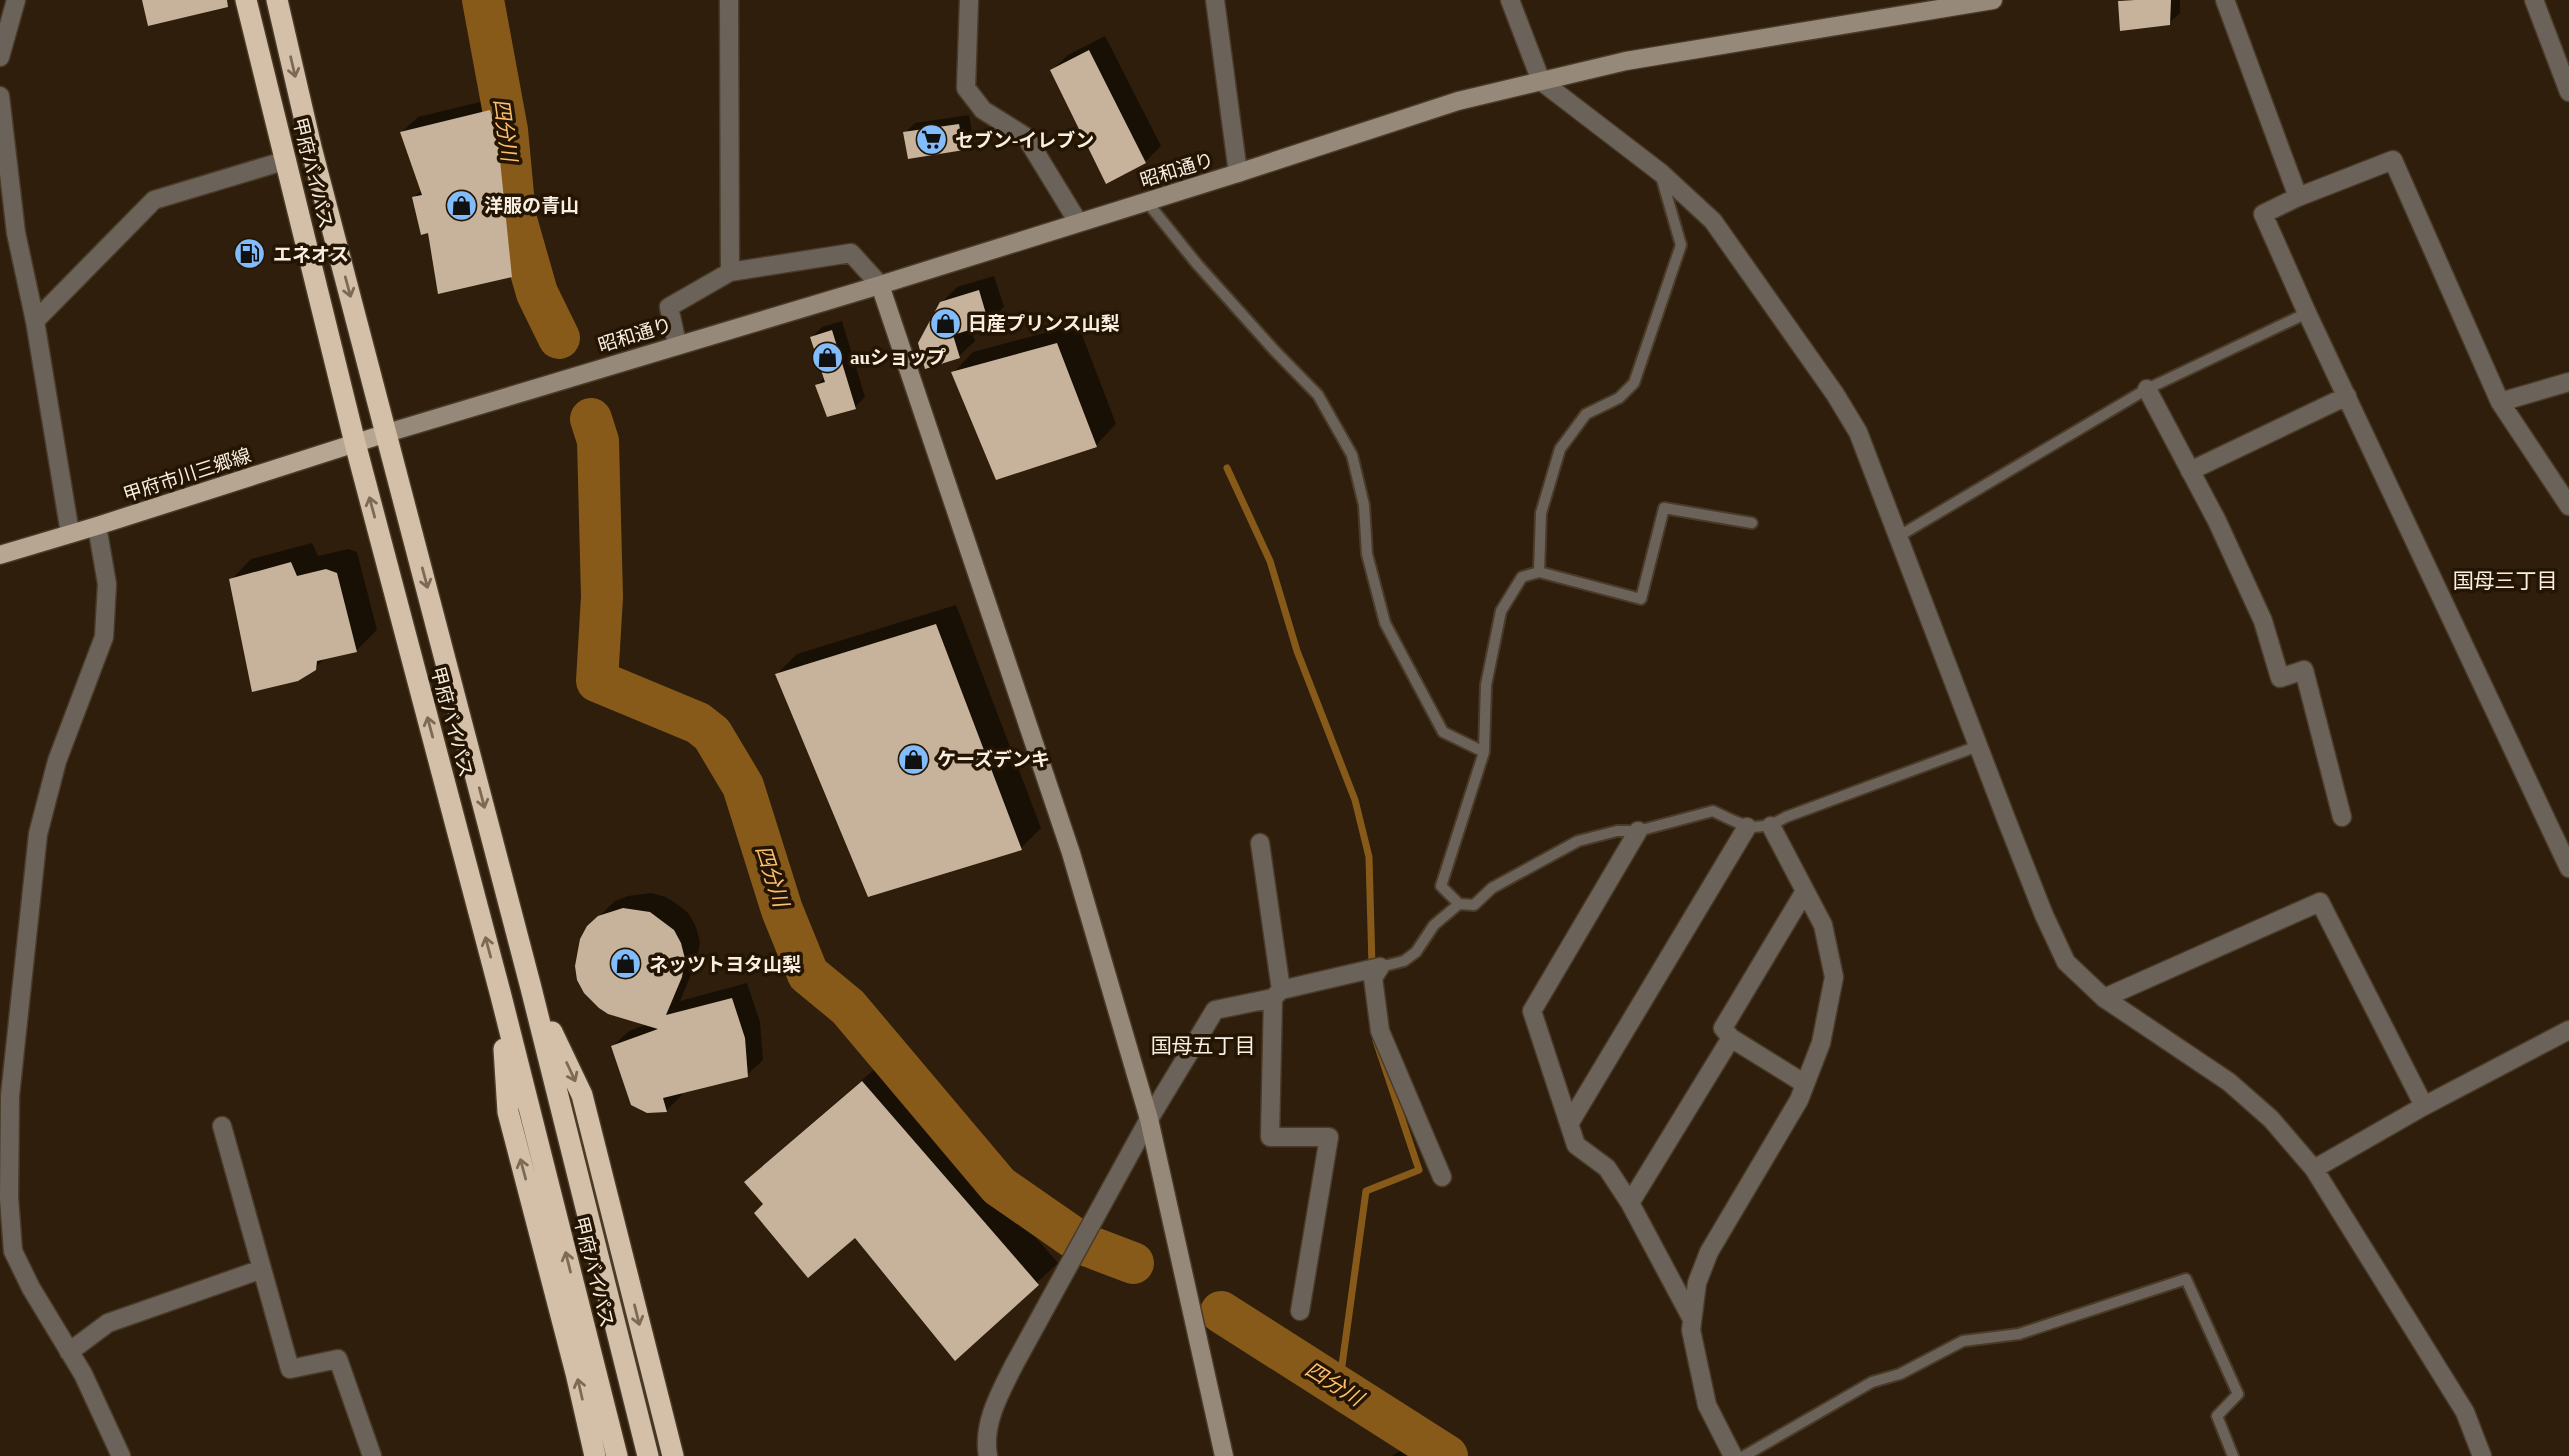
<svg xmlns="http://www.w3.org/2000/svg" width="2569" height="1456" viewBox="0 0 2569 1456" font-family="'Times New Roman','Noto Sans JP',serif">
  <rect width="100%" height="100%" fill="#2e1e0b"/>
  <path fill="#0007" d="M2121,0H2180V13L2169,23L2119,2Z
    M1105,36L1161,146L1145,162L1052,70L1068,55Z
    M505,96L512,115L526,260L511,275L430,231L414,197L422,190L402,132L418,117Z
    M969,115L973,138L963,148L905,133L915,123Z
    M994,276L1004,307L988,322L970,328L975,341L959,356L941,303L957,287Z
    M842,321L865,397L855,407L817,385L825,377L812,337L822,327Z
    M1078,324L1116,424L1096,445L953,373L973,352Z
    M312,543L318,556L348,549L357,552L377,630L356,651L326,657L315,668L231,580L251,559Z
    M956,605L1041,828L1021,848L777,674L797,654Z
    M651,893L666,897L677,904L689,914L696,927L700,942L697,960L680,1001L747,983L760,1022L763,1060L747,1075L681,1091L682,1095L667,1110L647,1111L613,1046L629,1031L648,1024L588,927L615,901L628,896Z
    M883,1062L1058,1263L955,1359L855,1235L746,1182L767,1162Z
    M1409,1446L1414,1456H1391Z"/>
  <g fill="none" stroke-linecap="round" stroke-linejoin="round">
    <path stroke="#875a19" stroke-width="7" d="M1227,468L1270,561L1297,651L1355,800L1369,857L1372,966
      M1339,1387L1366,1191L1419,1170L1376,1041"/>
    <path stroke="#875a19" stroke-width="42" d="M483,0L507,130L515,216L537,293L559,338
      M591,419L598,441L602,597L597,681L698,723L712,734L743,786L782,910L808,974L848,1007L999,1186L1071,1236L1091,1247L1133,1263
      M1221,1312L1447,1456"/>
  </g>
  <path fill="#c7b39c" d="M142,0H227L228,7L148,26Z
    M2135,0H2171L2170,25L2120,31L2118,1Z
    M1089,50L1146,163L1106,184L1050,70Z
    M490,110L497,131L512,277L438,294L428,233L421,235L412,197L422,195L400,132Z
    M959,124L964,150L908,159L903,132Z
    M979,290L989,324L953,335L960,358L925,369L918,343L940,302Z
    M832,330L856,409L827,417L815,385L825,382L810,337Z
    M1057,343L1097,447L996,480L951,372Z
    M291,562L297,576L326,569L337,573L357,652L317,661L316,670L298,681L252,692L229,579Z
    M936,624L1022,850L868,897L775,674Z
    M623,908L650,912L674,930L681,943L685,959L682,977L666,1015L732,998L745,1038L748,1077L663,1098L667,1112L647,1113L631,1105L611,1046L658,1029L608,1014L599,1008L584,993L577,980L575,966L580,939L587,926L598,916Z
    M862,1081L1039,1285L955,1361L855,1238L808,1278L754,1213L763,1204L744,1182Z"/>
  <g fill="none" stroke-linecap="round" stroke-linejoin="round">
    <defs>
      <path id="lane" d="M1147,202L1197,264L1274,350L1318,395L1352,455L1364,505L1367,554L1385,623L1443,732L1484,752
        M1899,536L2147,389L2307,313
        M1539,572L1541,513L1560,449L1586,414L1619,398L1634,383L1681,245L1661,176
        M1459,904L1441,886L1484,752L1486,685L1501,611L1522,577L1539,572L1641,599L1664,508L1752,523
        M1380,967L1404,961L1416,952L1434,925L1459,904L1474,905L1492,888L1578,841L1617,831H1638L1713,811C1742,825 1756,835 1786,817L1978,746
        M1744,1456L1872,1382L1900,1374L1963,1341L2019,1334L2186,1279L2238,1394L2217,1416L2233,1456"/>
      <path id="street" d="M729,0L730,272
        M969,0L966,88L983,110L1026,137L1078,222
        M1215,0L1238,173
        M1510,0L1541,81L1661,173L1713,221L1835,394L1858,432L2005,816L2044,915L2066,962L2104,998L2229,1082L2271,1119L2314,1169L2465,1412L2482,1456
        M2225,0L2298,197
        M2534,0L2569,92
        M0,57L16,0
        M0,96L16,233L35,321L70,533
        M35,321L154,200L287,160
        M677,344L669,307L730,272L851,253L880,285
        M2147,389L2217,521L2263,621L2280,678L2304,670L2342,817
        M2500,402L2569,382
        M2190,471L2347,396
        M2569,506L2500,402L2393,160L2298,197L2263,214L2307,313L2569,868
        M97,526L107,584L104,637L57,761L38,834L10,1096L9,1198L13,1251L31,1288L83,1374L121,1456
        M1638,831L1532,1011L1576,1145L1607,1168L1630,1203L1692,1319
        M1260,843L1281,990
        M1380,967L1373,978L1380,1031L1442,1177
        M1273,998L1270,1137H1329L1300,1311
        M2104,998L2320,902L2424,1106
        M1731,1038L1805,1084
        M1569,1124L1747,827
        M222,1126L290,1369L338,1359L372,1456
        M2314,1169L2424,1106L2569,1030
        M1630,1203L1731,1038L1723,1028L1805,891
        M69,1352L108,1323L262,1269
        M988,1456C982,1424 1000,1393 1014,1365L1149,1119L1215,1010L1273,998L1281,990L1380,967
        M1733,1456L1707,1405L1691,1330L1697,1283L1709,1252L1799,1100L1821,1043L1834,977L1823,925L1771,826"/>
      <path id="secondary" d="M880,285L1071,853L1149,1119L1224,1456
        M387,433L880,285L1238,173L1458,101L1626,61L1993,0"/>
      <path id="primary" d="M0,555L97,526L387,433"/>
      <path id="highway" d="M246,0L355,443L501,996L617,1456
        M277,0L312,151L531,988L648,1456
        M552,1032L582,1095L673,1456
        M504,1049L508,1112L576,1373L595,1456"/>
    </defs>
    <use href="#lane" stroke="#4a3b29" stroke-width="14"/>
    <use href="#street" stroke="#4a3b29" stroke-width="21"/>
    <use href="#secondary" stroke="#4a3b29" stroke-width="21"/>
    <use href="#primary" stroke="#4a3b29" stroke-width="21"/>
    <use href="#highway" stroke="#4a3b29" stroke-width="24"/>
    <use href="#lane" stroke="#6b635a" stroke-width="10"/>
    <use href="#street" stroke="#6b635a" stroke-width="18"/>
    <use href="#secondary" stroke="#96897a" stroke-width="18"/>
    <use href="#primary" stroke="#b6a692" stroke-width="18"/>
    <use href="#highway" stroke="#d4c0a8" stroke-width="21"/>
  </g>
  <defs><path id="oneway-shaft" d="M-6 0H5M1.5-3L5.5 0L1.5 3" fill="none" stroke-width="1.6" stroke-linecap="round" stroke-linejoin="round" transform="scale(1.75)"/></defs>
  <g stroke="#7c6a56">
    <use href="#oneway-shaft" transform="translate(293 67) rotate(77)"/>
    <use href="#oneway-shaft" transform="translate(348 287) rotate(75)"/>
    <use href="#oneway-shaft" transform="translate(372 507) rotate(-105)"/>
    <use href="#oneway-shaft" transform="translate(425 578) rotate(75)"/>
    <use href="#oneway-shaft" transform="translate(430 727) rotate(-105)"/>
    <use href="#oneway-shaft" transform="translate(482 798) rotate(75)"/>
    <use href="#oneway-shaft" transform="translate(488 947) rotate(-105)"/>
    <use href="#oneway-shaft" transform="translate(571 1072) rotate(65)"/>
    <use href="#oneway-shaft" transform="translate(523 1169) rotate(-105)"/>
    <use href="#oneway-shaft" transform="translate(568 1262) rotate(-104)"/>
    <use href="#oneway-shaft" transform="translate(637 1315) rotate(76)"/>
    <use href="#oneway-shaft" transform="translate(580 1389) rotate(-103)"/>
  </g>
  <defs>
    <symbol id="supermarket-disc" viewBox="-11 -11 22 22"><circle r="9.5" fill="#83bcfb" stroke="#241503"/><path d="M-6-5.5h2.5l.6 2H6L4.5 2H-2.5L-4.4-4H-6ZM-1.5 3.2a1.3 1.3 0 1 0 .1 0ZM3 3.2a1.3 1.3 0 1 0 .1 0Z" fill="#111"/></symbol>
    <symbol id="shop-disc" viewBox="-11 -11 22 22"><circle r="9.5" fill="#83bcfb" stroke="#241503"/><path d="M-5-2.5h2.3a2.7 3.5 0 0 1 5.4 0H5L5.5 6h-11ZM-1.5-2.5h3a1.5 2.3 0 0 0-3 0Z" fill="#111"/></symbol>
    <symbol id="fuel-disc" viewBox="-11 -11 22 22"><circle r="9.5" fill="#83bcfb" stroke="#241503"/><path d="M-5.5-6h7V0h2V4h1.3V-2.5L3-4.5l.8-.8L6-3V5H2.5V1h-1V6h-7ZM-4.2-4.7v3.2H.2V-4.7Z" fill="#111"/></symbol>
  </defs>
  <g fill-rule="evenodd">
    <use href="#supermarket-disc" x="914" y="122" width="35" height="35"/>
    <use href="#shop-disc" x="444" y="188" width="35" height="35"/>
    <use href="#fuel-disc" x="232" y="236" width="35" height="35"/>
    <use href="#shop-disc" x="928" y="306" width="35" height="35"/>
    <use href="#shop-disc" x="810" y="340" width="35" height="35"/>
    <use href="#shop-disc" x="896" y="742" width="35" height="35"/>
    <use href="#shop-disc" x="608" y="946" width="35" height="35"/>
  </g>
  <g text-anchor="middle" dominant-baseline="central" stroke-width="7" stroke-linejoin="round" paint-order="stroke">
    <g font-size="19" font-weight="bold" fill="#f9eee2" stroke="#241503" text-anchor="start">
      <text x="955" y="140">セブン-イレブン</text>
      <text x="484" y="205">洋服の青山</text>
      <text x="273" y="254">エネオス</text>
      <text x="968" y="323">日産プリンス山梨</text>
      <text x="850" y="357">auショップ</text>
      <text x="937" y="759">ケーズデンキ</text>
      <text x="649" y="964">ネッツトヨタ山梨</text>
    </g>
    <g font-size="19" fill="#f9eee2" stroke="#241503">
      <text transform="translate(1177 170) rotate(-17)">昭和通り</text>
      <text transform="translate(313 173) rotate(76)">甲府バイパス</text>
      <text transform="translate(635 335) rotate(-17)">昭和通り</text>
      <text transform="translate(187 475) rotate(-18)">甲府市川三郷線</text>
      <text transform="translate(452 722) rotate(75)">甲府バイパス</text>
      <text transform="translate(594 1272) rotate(76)">甲府バイパス</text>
    </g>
    <g font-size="21" font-style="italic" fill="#febf6f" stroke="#241503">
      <text transform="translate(505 130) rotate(82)">四分川</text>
      <text transform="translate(772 876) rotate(72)">四分川</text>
      <text transform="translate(1334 1384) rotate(32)">四分川</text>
    </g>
    <g font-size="21" fill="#f9eee2" stroke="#241503">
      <text x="2505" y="581">国母三丁目</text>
      <text x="1203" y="1046">国母五丁目</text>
    </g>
  </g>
</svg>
